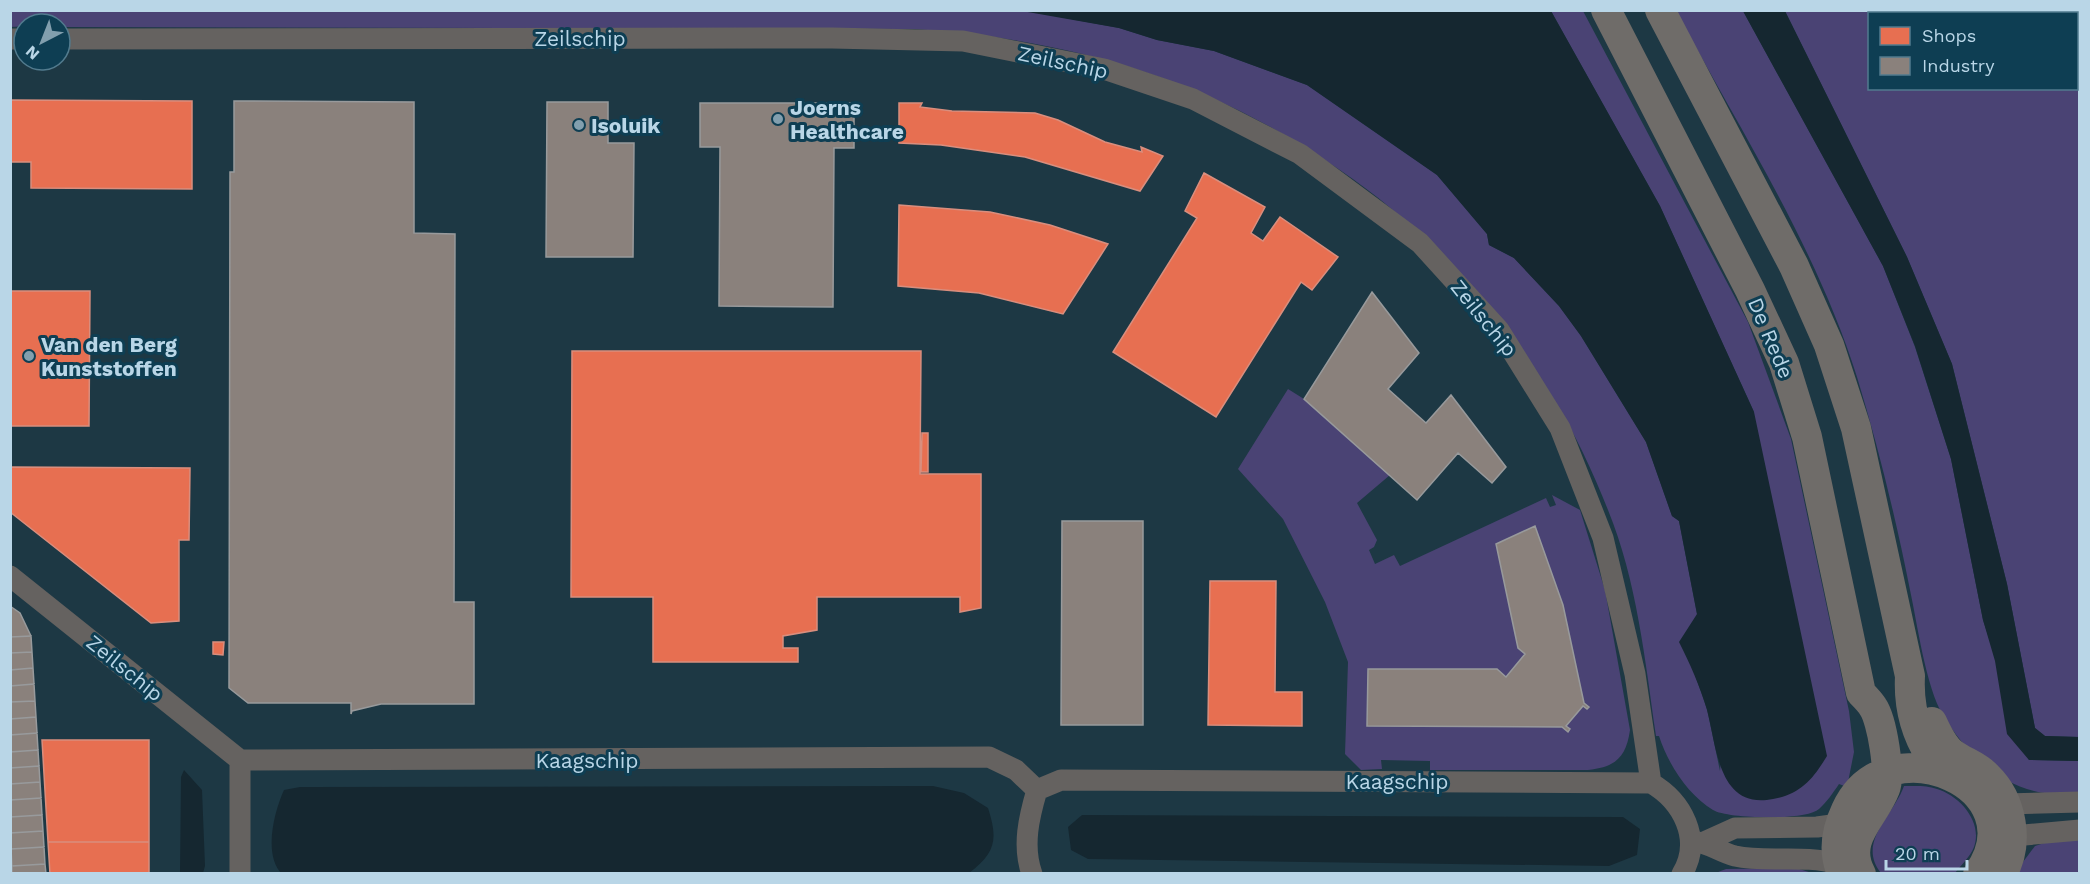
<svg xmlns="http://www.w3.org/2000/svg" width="2090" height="884" viewBox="0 0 2090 884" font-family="'Work Sans',sans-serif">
  <rect width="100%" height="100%" fill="#1d3844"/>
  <path fill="#4a4374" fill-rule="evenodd" d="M11,10H1022L1119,28L1157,40L1214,51L1307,85L1437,175L1487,234L1489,245L1514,258L1559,306L1581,336L1646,442L1672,516L1679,521L1697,614L1695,675L1707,709L1720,771L1754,412L1660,206L1551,11H1583L1748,322L1791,439L1849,711L1854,752L1847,787L1839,784C1833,793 1826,803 1819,809C1806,821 1728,819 1713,810C1688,795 1668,764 1659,736H1656C1645,660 1637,581 1608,510C1593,472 1575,433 1553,399C1534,369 1507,343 1485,316C1461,287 1439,255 1413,229C1385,200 1348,175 1314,153C1192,74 1058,38 914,29L60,27V24L11,27Z
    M1676,11H1743L1883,266L1915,347L1951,459L1983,620L2029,760L2079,761V793C2066,793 2051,795 2038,792C1998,784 1963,749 1943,715C1926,688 1917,622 1910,590C1896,519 1878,446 1857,377C1816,247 1740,130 1676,11Z
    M1785,11H2079V737L2045,736L2035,728L2007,584L1952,364L1907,257ZM1870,14H2076V88H1870Z
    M1288,389L1304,399L1390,475L1357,503L1377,540L1374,547L1369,550L1375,564L1394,555L1400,566L1546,498L1550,507L1556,505L1552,495L1580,510L1605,590L1630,730C1626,758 1615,767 1588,770H1430V761L1381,760L1382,769L1361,770L1345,754L1348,662L1325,602L1283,519L1238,469Z
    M1904,786C1916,786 1926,785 1937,789C1960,796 1983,822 1974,847C1970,857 1961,865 1955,873H1881C1856,842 1894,815 1904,786Z
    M2062,837H2079V871L2076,873L2014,874L2035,846Z
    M1796,868L1812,873L1713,874L1726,869Z"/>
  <path fill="#152730" d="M1022,11H1551L1660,206L1754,412L1827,756C1813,779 1801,794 1773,799C1718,810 1717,747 1707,710C1700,686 1690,664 1679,642L1697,614L1679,521L1672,516L1646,442L1581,336L1559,306L1514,258L1489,245L1487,234L1437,175L1307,85L1214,51L1157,40L1119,28Z
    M1743,11H1785L1907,257L1952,364L2007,584L2035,728L2045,736L2079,737V761L2029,760L2007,734L1995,661L1983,620L1951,459L1915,346L1883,266Z
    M184,770L202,790L205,866L203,873H180L181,777Z
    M933,786L964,793L988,808C998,839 996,853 969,873L282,874C263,855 274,812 284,790L300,787Z
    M1082,815L1623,817L1640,829L1637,855L1609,866L1088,859L1071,850L1068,827Z"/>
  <path fill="#e76f51" stroke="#d98e7e" stroke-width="1.5" d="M10,100L192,101V189L31,188V162H10Z
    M899,103H922L920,107L952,111L1035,113L1058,120L1105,142L1142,152L1141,147L1163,156L1140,191L1025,157L941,145L899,143Z
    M1204,173L1265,207L1251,233L1263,241L1280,217L1338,257L1312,290L1301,282L1216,417L1113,352L1197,218L1185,211Z
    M899,205L990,212L1050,225L1108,244L1063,314L979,293L898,286Z
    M10,291H90L89,426H10Z
    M572,351H921L920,474H981V608L960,612V597H817V630L783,636V648H798V662H653V597H571Z
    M922,433H928V472H921Z
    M10,467L190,468L189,540H179V621L151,623L10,512Z
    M1210,581H1276L1275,692H1302V726L1208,725Z
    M213,642H224L223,655L213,654Z
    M42,740H149V842H48Z
    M48,842H149V874H50Z"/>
  <path fill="#8a817c" stroke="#989a9c" stroke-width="1.5" d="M234,101L414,102V233L455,234L454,602H474V704H381L352,711L351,714V703H248L229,688L230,172H234Z
    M547,102H608V143H634L633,257H546Z
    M700,103H854V148H834L833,307L719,306L720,147H700Z
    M1372,292L1419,353L1388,389L1426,423L1451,395L1506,467L1492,483L1458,453L1417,500L1304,399Z
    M1062,521H1143V725H1061Z
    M1535,526L1563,605L1584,703L1589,707L1587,709L1583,706L1566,726L1570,729L1568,732L1562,727L1367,726L1368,669H1497L1506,677L1525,654L1518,648L1496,544Z
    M10,606L20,613L31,636L10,637Z
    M31,636L32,652L10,653V637Z
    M32,652L33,668L10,670V653Z
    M33,668L34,684L10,686V670Z
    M34,684L35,701L10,702V686Z
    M35,701L36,717L10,719V702Z
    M36,717L37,733L10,735V719Z
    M37,733L38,750L10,752V735Z
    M38,750L39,766L10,768V752Z
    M39,766L40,782L10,784V768Z
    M40,782L41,798L10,800V784Z
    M41,798L42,815L10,817V800Z
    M42,815L43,831L10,833V817Z
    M43,831L44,847L11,849L10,833Z
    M44,847L45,864L12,866L11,849Z
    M45,864L46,874H12V866Z"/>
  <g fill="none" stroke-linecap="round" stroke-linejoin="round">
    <path stroke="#656260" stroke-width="21" d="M10,39H24
      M60,39L832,38L963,41L1104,69L1193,99L1300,154L1420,243L1499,330L1560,428L1603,538L1635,674L1651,783
      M10,576L240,760
      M2005,804L2080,802
      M2013,836L2080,830
      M1691,841C1708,842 1719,852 1735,856C1767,863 1803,854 1838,864
      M1704,842L1735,828L1817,827L1839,824
      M240,874V760L989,757L1016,770L1037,790L1061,780L1651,783C1682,801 1703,839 1682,874
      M1032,874C1022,846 1029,817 1037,790"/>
    <path stroke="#6f6c69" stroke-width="30" d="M1606,10L1750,290L1784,363L1807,437L1861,693C1865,697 1870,702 1873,707C1882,720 1891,775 1885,789C1874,818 1842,840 1861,874
      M1660,10L1794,266L1829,345L1856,428L1910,676C1908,713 1919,745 1943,773
      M1932,722C1937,733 1943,746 1952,753C1963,762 1977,765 1987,776C2012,800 2020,843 2002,874
      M1840,868C1833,848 1837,829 1846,810C1886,722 2040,786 1978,874"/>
  </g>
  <g fill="#829fae" stroke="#0e3e53" stroke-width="2">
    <circle cx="778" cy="119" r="6"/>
    <circle cx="579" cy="125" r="6"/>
    <circle cx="29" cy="356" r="6"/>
  </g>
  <g text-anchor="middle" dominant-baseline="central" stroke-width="6" stroke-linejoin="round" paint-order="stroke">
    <g font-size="21" fill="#b9d6e7" stroke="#0e3e53">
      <text x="580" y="38">Zeilschip</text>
      <text transform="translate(1063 62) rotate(12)">Zeilschip</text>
      <text transform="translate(1484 318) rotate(51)">Zeilschip</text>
      <text transform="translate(1771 338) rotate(67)">De Rede</text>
      <text transform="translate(125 668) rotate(39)">Zeilschip</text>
      <text x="587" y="760">Kaagschip</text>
      <text x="1397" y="781">Kaagschip</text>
    </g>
    <g font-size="21" font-weight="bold" fill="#b9d6e7" stroke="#0e3e53" text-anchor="start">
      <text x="790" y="107">Joerns<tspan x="790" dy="24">Healthcare</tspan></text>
      <text x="591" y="125">Isoluik</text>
      <text x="41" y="344">Van den Berg<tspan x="41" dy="24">Kunststoffen</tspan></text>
    </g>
  </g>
  <rect width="2090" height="884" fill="none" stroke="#b9d6e7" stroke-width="24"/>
  <rect x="1868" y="12" width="210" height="78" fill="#0e3e53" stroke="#527b8e" stroke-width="1.5"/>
  <rect x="1880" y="27" width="30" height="18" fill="#e76f51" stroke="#527b8e" stroke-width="1.5"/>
  <text x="1922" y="42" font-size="18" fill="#b9d6e7">Shops</text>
  <rect x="1880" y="57" width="30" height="18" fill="#8a817c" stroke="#527b8e" stroke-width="1.5"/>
  <text x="1922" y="72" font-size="18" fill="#b9d6e7">Industry</text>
  <g transform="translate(42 42) rotate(222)"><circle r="28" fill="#0e3e53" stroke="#527b8e" stroke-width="1.5"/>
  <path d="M0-4.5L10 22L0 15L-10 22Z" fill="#829fae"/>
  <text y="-9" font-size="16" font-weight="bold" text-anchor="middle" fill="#b9d6e7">N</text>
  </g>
  <path d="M1886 860v9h81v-9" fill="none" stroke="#b9d6e7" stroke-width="3"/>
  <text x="1895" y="860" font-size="18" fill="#b9d6e7" stroke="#0e3e53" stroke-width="4.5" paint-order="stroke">20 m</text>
</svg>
